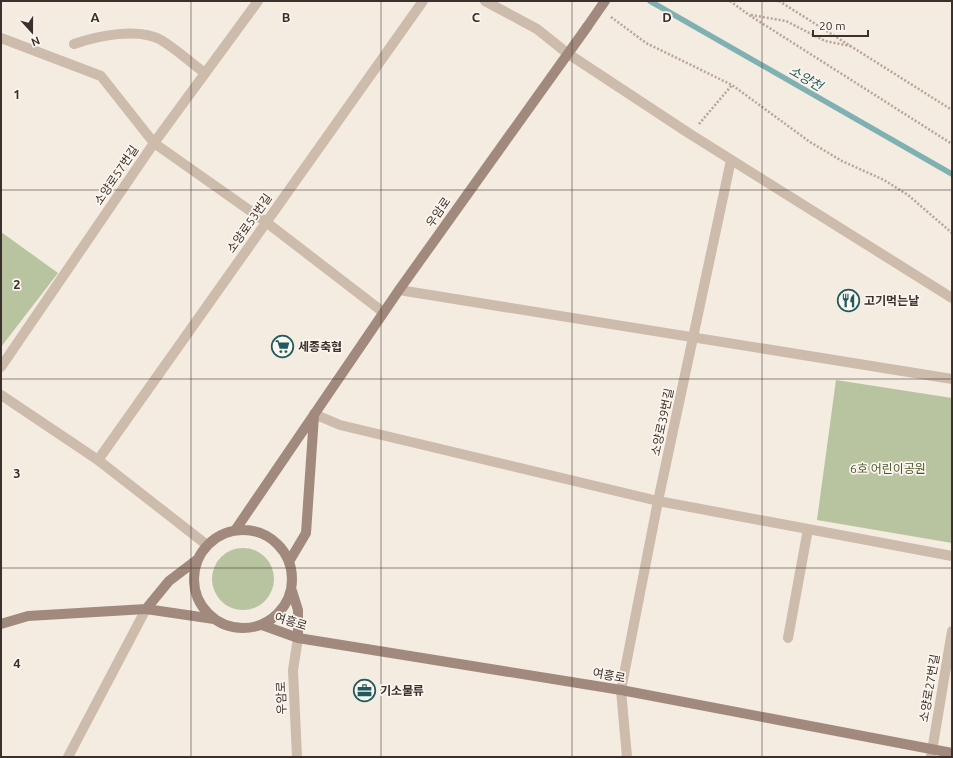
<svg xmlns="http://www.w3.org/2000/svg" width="953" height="758" viewBox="0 0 953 758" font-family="Ubuntu,'Noto Sans KR',sans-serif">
  <rect width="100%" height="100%" fill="#f4ebe1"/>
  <path fill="#b8c4a0" d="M1,232L58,273L1,347Z
    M836,380L952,398V543L817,520Z
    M212 579a31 31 0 1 1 62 0a31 31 0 1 1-62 0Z"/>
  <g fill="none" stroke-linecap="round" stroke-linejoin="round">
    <path stroke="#7fb0b2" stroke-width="5.5" d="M650,1L952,174"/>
    <path stroke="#b9a596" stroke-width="2.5" stroke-dasharray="2 2" stroke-linecap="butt" d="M730,1L749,15L952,144
      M779,1L952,110
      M751,15L786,21L825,41L850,46
      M611,17L646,43L732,85L810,142L842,161L884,180L908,195L952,233
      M699,124L732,85"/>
    <path stroke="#cdbbac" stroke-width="10" d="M1,38L101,76L154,143L266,222L383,312
      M74,44C97,36 138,27 161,40C176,49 190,62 205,73
      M399,290L952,379
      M1,395L98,460L207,545
      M314,414L340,425L658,501L952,556
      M788,638L808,529
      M621,690L627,757"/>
    <path stroke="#cdbbac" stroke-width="10" d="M485,1L537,29L567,53L690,134L952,298
      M1,367L154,143L258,1
      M98,460L423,1
      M621,690L658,501L731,160
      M68,757L146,609
      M297,757L293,670L298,638
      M931,757L952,631"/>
    <path stroke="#a18a7d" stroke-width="10" d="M236,529L399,290L587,27
      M194 579a49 49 0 1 1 98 0a49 49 0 1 1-98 0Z
      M290,560L306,533L314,416
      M292,591L298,610V638
      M146,609L169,581L198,559
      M1,624L28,616L146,609L214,619
      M262,625L298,638L621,690L952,753"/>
    <path stroke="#a18a7d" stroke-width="10" d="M587,27L605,1"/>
  </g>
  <path fill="none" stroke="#3b302b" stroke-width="1" stroke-opacity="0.55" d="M191,1V757M381,1V757M572,1V757M762,1V757M1,190H952M1,379H952M1,568H952"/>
  <defs>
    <symbol id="restaurant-ring" viewBox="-11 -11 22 22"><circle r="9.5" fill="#fbf5ee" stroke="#1f5a5e" stroke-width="1.5"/><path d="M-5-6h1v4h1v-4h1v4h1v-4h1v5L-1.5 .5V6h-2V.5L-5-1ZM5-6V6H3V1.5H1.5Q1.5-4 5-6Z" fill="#1f5a5e"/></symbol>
    <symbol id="supermarket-ring" viewBox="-11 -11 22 22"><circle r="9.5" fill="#fbf5ee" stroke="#1f5a5e" stroke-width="1.5"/><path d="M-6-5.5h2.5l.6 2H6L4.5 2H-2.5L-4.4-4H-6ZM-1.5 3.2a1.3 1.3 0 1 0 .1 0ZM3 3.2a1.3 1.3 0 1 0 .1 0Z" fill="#1f5a5e"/></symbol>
    <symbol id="office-ring" viewBox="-11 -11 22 22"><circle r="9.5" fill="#fbf5ee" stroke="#1f5a5e" stroke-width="1.5"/><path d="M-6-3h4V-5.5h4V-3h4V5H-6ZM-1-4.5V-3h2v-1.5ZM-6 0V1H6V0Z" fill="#1f5a5e"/></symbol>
  </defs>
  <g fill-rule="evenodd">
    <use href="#restaurant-ring" x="836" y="288" width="25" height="25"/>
    <use href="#supermarket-ring" x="270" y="334" width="25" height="25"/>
    <use href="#office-ring" x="352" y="678" width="25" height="25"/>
  </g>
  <g text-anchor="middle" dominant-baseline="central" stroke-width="3.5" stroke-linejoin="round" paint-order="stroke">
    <g font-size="12" fill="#3b302b" stroke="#fbf5ee">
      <text transform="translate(116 175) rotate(-56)">소양로57번길</text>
      <text transform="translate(438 212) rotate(-55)">우암로</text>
      <text transform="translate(249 223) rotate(-55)">소양로53번길</text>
      <text transform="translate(662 422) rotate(-78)">소양로39번길</text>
      <text transform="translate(291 621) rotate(17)">여흥로</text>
      <text transform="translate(609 675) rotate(10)">여흥로</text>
      <text transform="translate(929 688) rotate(-80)">소양로27번길</text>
      <text transform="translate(281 698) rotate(-92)">우암로</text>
    </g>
    <g font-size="12" font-weight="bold" fill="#3b302b" stroke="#fbf5ee" text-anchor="start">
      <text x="864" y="300">고기먹는날</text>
      <text x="298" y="346">세종축협</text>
      <text x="380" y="690">기소물류</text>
    </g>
    <g font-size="12" fill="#4a5a2e" stroke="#fbf5ee">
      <text x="888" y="468">6호 어린이공원</text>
    </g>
    <g font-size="13" font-style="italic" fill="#1f5a5e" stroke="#fbf5ee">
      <text transform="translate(806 78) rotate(30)">소양천</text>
    </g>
  </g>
  <g font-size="13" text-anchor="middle" font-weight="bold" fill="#3b302b" stroke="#fbf5ee" stroke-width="3.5" stroke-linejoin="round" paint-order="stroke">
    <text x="95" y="22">A</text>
    <text x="286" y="22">B</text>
    <text x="476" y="22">C</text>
    <text x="667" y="22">D</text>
    <text x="17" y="99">1</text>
    <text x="17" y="289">2</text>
    <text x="17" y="478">3</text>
    <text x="17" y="668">4</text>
  </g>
  <rect width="953" height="758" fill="none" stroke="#3b302b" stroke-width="4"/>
  <g transform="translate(32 32) rotate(159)" stroke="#fbf5ee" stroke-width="3" paint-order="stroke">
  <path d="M0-3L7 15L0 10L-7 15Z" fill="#3b302b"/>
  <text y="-6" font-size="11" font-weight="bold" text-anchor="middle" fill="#3b302b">N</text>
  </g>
  <path d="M813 30v6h55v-6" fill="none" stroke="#3b302b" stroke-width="2"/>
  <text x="819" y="30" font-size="12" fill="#3b302b" stroke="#fbf5ee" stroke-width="3" paint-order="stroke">20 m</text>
</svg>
